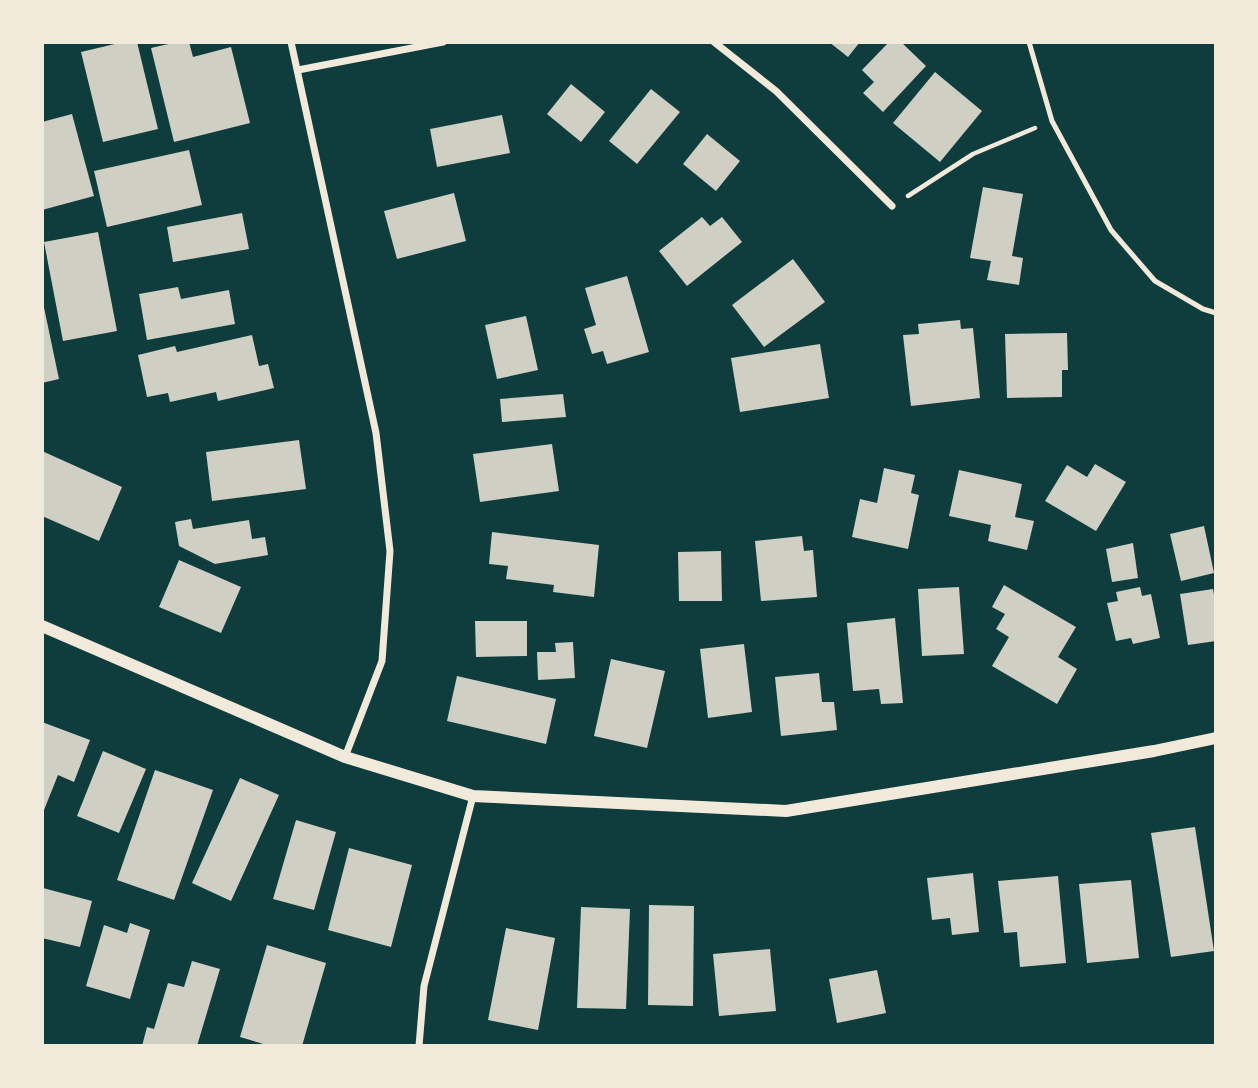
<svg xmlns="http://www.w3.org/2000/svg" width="1258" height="1088" viewBox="0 0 1258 1088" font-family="'Asap Condensed',sans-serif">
  <rect width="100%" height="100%" fill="#0f3d3e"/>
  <path fill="#cfcfc3" d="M123,42H137L158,129L103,142L81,52Z
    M177,42H189L193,57L231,47L250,123L174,142L151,48Z
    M829,42H860L848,57Z
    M889,42H901L926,66L883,112L863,93L874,82L862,70Z
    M935,72L982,111L940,162L893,123Z
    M571,84L605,112L581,142L547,114Z
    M651,89L680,112L637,164L609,141Z
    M72,114L94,196L42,210V122Z
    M502,115L510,153L437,167L430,129Z
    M707,134L740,161L716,191L683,164Z
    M189,150L202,205L107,227L94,171Z
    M983,187L1023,194L1012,256L1023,258L1019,285L987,280L991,261L970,258Z
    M454,193L466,241L397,259L384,211Z
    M242,213L249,249L173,262L167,227Z
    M702,217L710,226L722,217L742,242L687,286L659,251Z
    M98,232L117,331L63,341L44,242Z
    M793,259L825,302L764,347L732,305Z
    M627,276L649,352L607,364L603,351L592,354L584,329L596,325L585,288Z
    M178,287L181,299L229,290L235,324L147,340L139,294Z
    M42,298L59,379L42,383Z
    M526,316L538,370L497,379L485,325Z
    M960,320L961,329L973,328L980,398L911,406L903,335L919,334L918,324Z
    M1067,333L1068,370H1062V397L1007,398L1005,334Z
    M252,335L259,366L268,364L274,388L218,401L216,392L170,402L168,393L147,397L138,355L175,346L177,352Z
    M820,344L829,398L740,412L731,358Z
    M563,394L566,417L502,422L500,399Z
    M299,440L306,489L212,501L206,452Z
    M552,444L559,491L480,502L473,454Z
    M42,451L122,487L99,541L42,516Z
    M1095,464L1126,482L1096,531L1045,501L1067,465L1087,477Z
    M884,468L915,475L911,493L919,495L908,549L852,537L860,499L877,503Z
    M959,470L1022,484L1015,517L1034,521L1027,550L988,541L991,525L949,516Z
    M191,519L193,529L249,520L252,539L265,537L268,555L215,564L179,546L175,522Z
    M1204,526L1214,573L1181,581L1170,534Z
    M492,532L599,545L594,597L553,592L554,585L506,579L508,566L489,564Z
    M802,536L804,551L813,550L817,597L761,601L755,541Z
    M1133,543L1138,578L1112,582L1106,549Z
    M721,551L722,601H679L678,552Z
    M179,560L241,587L221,633L159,607Z
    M1004,585L1076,627L1058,657L1077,669L1057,704L992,666L1009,637L996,629L1005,614L992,607Z
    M959,587L964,654L922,656L918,589Z
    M1140,587L1142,596L1151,594L1160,638L1133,644L1131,638L1116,641L1107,603L1118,601L1116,592Z
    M1213,589L1216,606V641L1188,645L1180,594Z
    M895,618L903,703L881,704L879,689L853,691L847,623Z
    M475,621H527V656L476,657Z
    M573,642L575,678L538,680L537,652H556L555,643Z
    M744,644L752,712L708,718L700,649Z
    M611,659L665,671L647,748L594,736Z
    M819,673L822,702H834L837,730L781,736L775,677Z
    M457,676L556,699L546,744L447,721Z
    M42,722L90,740L74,782L58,775L42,815Z
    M103,751L146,769L119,833L77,816Z
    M155,770L213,790L174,900L117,880Z
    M240,778L279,795L231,901L192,883Z
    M296,820L336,832L314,910L273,899Z
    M1195,827L1214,951L1171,957L1151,833Z
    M349,848L412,865L391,947L328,930Z
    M973,873L979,932L952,935L950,918L932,920L927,878Z
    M1058,876L1066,963L1020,967L1017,932L1004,933L998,881Z
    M1131,880L1139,958L1087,963L1079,884Z
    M43,888L92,901L80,947L42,938Z
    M649,905L694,906L693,1006L648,1005Z
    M581,907L630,909L626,1009L577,1008Z
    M130,923L150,930L130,999L86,986L104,925L127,933Z
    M506,928L555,938L538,1030L488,1020Z
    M267,945L326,963L302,1046H270L240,1037Z
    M770,949L776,1011L719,1016L713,954Z
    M192,961L220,969L197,1046H142L147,1027L154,1029L168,983L184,987Z
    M877,970L886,1013L837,1023L829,979Z"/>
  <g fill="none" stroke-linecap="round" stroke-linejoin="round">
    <path stroke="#f1e9da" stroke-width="4.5" d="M908,196L973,154L1035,128"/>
    <path stroke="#f1e9da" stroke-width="5" d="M1029,42L1052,121L1111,230L1155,281L1203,309L1216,313"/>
    <path stroke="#f1e9da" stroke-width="7" d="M291,42L376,433L390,551L382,661L345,757
      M714,42L776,91L892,206
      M298,70L443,42
      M419,1046L424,986L473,796"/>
    <path stroke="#f1e9da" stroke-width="12" d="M42,626L345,757L473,796L786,811L1154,751L1216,738"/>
  </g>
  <rect width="1258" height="1088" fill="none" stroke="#f1e9da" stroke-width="88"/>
</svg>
